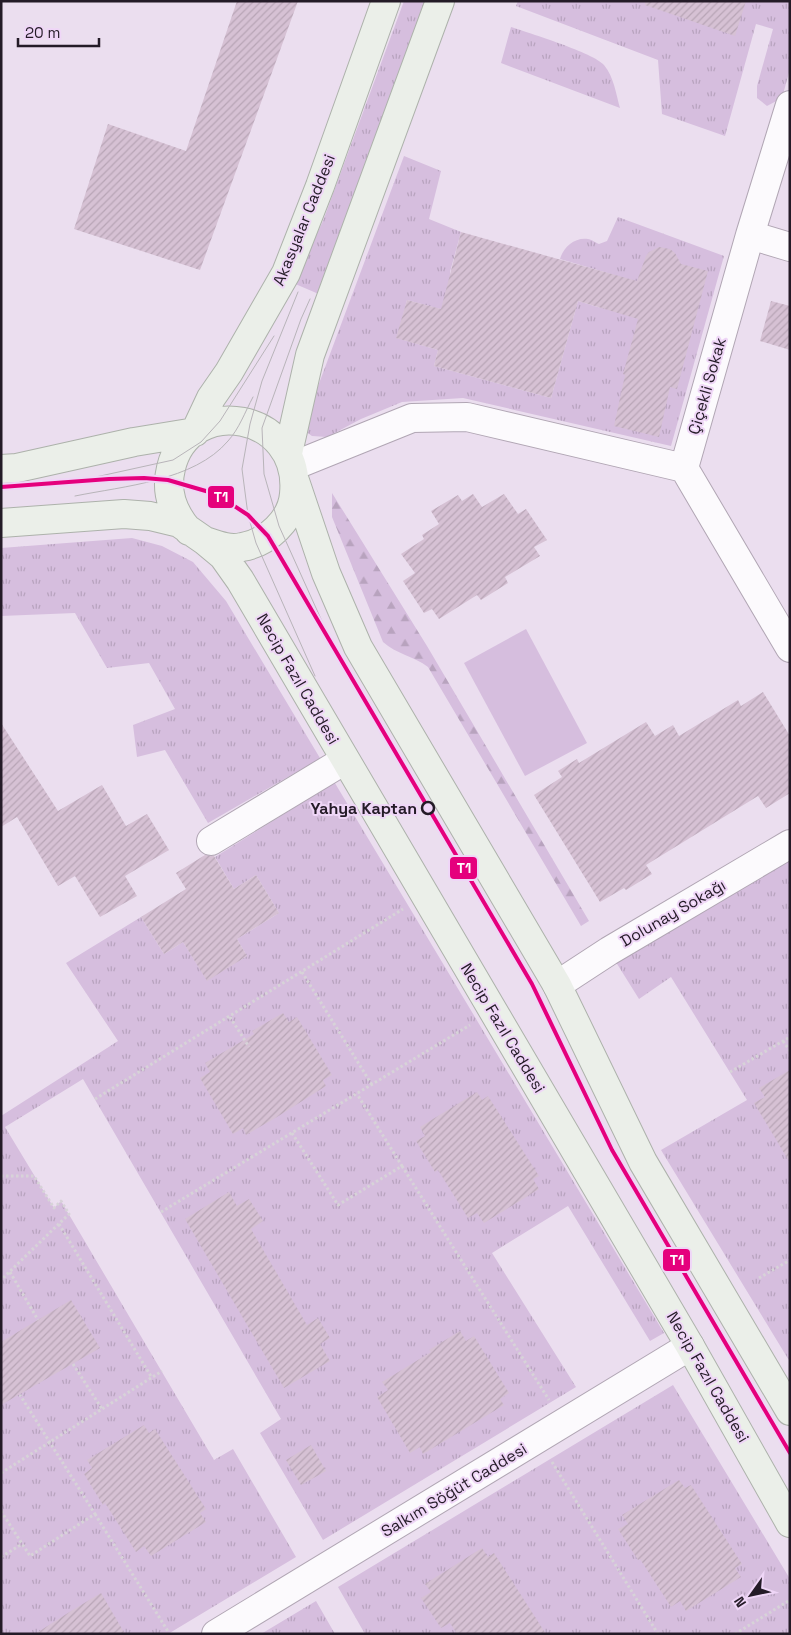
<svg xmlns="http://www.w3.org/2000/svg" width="791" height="1635" viewBox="0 0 791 1635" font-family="'Space Grotesk',sans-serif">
  <defs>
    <pattern id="grass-tufts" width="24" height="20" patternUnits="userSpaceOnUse" patternTransform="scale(1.25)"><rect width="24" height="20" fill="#d6bede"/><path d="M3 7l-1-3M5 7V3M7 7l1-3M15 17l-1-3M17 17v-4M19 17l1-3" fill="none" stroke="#b8a3be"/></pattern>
    <pattern id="forest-firs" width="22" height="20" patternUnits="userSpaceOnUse" patternTransform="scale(1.25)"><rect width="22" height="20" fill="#d6bede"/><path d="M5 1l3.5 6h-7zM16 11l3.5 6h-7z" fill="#b8a3be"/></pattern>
    <pattern id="building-hatch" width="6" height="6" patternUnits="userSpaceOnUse" patternTransform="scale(1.25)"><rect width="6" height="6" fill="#d6c1d4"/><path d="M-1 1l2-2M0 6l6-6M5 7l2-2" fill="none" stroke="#b8a5b6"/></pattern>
  </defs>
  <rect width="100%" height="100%" fill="#ebdeef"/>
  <path fill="url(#grass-tufts)" d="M404,1H430L321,295L293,283L323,221Z
    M518,1H790V69L782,98L767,106L757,98V86L773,29L756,24L725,136L662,114L658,60L516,6Z
    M511,27C529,33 594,53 604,65C614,77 616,94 620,108L501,63Z
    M404,156L441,171L429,219L461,232L450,272L451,312L407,300L397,338L438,350L434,366L551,398L578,301L601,308L611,274L560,259C563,248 574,237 588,239C591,239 596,243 599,244L607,241L618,217L724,256L671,446L463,398L402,402L361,419L327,437L312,436L302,429Z
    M132,538L162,546L193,562L226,601L664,1333L650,1341L568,1206L492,1253L576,1387L323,1540L260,1433L281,1419L83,1079L5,1127L54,1208L61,1201L214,1460L233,1449L296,1557L168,1634H1V1116L118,1041L66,963L141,917L164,954L183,942L207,980L247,956L237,939L279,913L256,875L234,889L215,857L334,783L319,759L208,823L165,750L137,757L133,725L175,709L149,663L107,668L75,613L1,616V548Z
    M790,844V1362L661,1150L747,1100L671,977L639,999L609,951Z
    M673,1385L790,1579V1634H365L338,1587Z
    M316,1601L335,1634H261Z"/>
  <path fill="url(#forest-firs)" d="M332,493L427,646L589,921L581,926L428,667C414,656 396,654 383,642L332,517Z"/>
  <path fill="#d6bede" d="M526,629L587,743L525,776L464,663Z"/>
  <path fill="url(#building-hatch)" d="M237,1H298L200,270L74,229L108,124L186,151Z
    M645,1H746L735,36L645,5Z
    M461,232L637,281L646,256L649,252L659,247L670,249L675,253L681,264L708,271L677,389L670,387L659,437L614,426L625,375L623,374L638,319L578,301L551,398L434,366L438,350L396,338L407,300L441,309Z
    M771,301L790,306V350L760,341Z
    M473,494L482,507L504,494L518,514L526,509L547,540L534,547L540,556L505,577L508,583L481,600L477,595L439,619L432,609L424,613L403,581L415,573L401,554L424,539L422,535L439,524L431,511L458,495L462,501Z
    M763,692L790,736V793L766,808L758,796L646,865L652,874L626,890L624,888L600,902L534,795L562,777L558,771L577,759L579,763L646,722L655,736L673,725L679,736L738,700L741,706Z
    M1,723L58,811L102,785L126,826L147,814L169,850L125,876L137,896L100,917L75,876L58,886L17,817L1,827Z
    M205,855L214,856L234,889L256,875L279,913L237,939L247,956L207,981L183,942L164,954L141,917L186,889L176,873Z
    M283,1013L289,1022L297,1017L332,1075L323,1080L326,1086L277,1117L246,1135L243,1128L233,1134L200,1078L210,1072L205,1063L254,1034L252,1031Z
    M790,1070V1163L754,1103L765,1097L759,1088Z
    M477,1092L482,1100L488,1096L539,1176L533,1179L539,1189L484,1223L477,1213L468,1218L438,1170L435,1172L416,1141L425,1136L420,1127Z
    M229,1192L237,1206L249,1199L263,1221L251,1229L307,1325L318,1318L330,1338L320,1344L330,1361L284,1388L185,1219Z
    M71,1300L100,1348L1,1405V1342Z
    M460,1331L466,1341L474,1336L509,1393L500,1399L504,1405L423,1454L420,1447L410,1453L377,1397L388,1390L382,1382L431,1352L429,1350Z
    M144,1425L149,1433L155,1429L206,1509L200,1513L206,1522L151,1556L144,1546L136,1552L105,1503L103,1505L84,1474L92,1468L87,1460Z
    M311,1445L326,1471L301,1485L286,1460Z
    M679,1480L685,1488L691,1485L742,1564L735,1568L741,1577L686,1611L680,1601L671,1607L640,1559L638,1560L618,1529L628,1524L622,1515Z
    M482,1548L488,1557L494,1553L546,1634H457L450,1623L441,1628L421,1598L431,1592L425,1584Z
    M101,1593L125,1634H35L71,1611Z"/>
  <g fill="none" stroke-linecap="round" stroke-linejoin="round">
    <defs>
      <path id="minor" d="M790,105L750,235L684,468L790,648
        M750,235L790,247
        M293,466L412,418L467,417L684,468
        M211,841L345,760
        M557,985L609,951L790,844
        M216,1634L690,1346"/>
      <path id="major" d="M195,432L211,398L229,372L286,273L320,186L386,1
        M288,453L310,355L440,1
        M1,469L17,468L134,442L195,432
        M295,481L326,573L358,647L557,985L643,1162L790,1411
        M1,523L124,514L150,516L179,523L205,541L223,556L240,580L690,1346L790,1523
        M189,531C173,513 165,492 171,468C189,392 302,412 294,494C292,520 267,543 242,547C229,550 217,545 205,541"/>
    </defs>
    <use href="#minor" stroke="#b1a6b4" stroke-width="30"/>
    <use href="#major" stroke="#adb2ab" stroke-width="30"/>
    <path stroke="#d7d3d8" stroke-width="3" stroke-dasharray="2.5 2.5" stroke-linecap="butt" d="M302,972L372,1085
      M230,1017L249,1047
      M783,1041L790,1051
      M730,1072L790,1037
      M95,1099L403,909
      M292,1133L338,1205L402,1166L357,1094
      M402,1166L549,1400
      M1,1176H34L54,1208L61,1201L69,1214L1,1280
      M161,1212L470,1025
      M59,1224L152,1378
      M10,1272L38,1320
      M759,1278L790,1260
      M73,1364L102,1409
      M552,1462L658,1634
      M1,1473L162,1371
      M1,1511L30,1556L95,1514L20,1395
      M95,1514L169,1633
      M1,1557L22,1544
      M735,1634L790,1600"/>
    <use href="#minor" stroke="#fcfafd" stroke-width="28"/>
    <use href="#major" stroke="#ebefe9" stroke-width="28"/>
    <path stroke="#b8b4b9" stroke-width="1" d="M298,292L262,381L250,424L242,469L248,515L256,543L315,676
      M310,299L301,319L262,428L264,474L279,526L339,659
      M73,482L173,460L201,442L220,421L274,336
      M75,496C124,486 194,481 228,441C239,429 245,412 253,397"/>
    <defs>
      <path id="tram-1" d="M1,487L109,479L144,478L168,480L216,494L248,515L268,536L532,984L612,1150L790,1453"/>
    </defs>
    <use href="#tram-1" stroke="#efd6f7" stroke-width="8"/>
    <use href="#tram-1" stroke="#e5007d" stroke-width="4"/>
  </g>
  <circle fill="#efd6f7" stroke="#241b27" stroke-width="2.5" cx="428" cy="808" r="6"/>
  <g text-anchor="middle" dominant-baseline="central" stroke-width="4" stroke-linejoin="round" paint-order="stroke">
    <g font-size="16" fill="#241b27" stroke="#efd6f7">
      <text transform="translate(304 220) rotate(-68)">Akasyalar Caddesi</text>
      <text transform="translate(707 386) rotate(-74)">Çiçekli Sokak</text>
      <text transform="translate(298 679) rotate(60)">Necip Fazıl Caddesi</text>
      <text transform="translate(673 913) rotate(-30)">Dolunay Sokağı</text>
      <text transform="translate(503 1028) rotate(59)">Necip Fazıl Caddesi</text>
      <text transform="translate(708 1377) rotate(60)">Necip Fazıl Caddesi</text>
      <text transform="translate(454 1490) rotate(-31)">Salkım Söğüt Caddesi</text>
    </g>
    <g font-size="16" font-weight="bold" fill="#241b27" stroke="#efd6f7" text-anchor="end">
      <text x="417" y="808">Yahya Kaptan</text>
    </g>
  </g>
  <g stroke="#efd6f7" stroke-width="2">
    <rect x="207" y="485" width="28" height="24" rx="5" fill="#e5007d"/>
    <rect x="449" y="856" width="29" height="24" rx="5" fill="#e5007d"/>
    <rect x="662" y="1248" width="29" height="24" rx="5" fill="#e5007d"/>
  </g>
  <g font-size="14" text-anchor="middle" font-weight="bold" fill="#fff">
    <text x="221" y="502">T1</text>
    <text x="464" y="873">T1</text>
    <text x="677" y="1265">T1</text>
  </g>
  <rect width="791" height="1635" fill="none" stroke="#241b27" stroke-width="5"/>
  <g transform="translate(751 1595) rotate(237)" stroke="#efd6f7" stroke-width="4" paint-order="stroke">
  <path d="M0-4L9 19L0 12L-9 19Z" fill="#241b27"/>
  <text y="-8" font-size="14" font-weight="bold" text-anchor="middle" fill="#241b27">N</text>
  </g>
  <path d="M18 38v8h81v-8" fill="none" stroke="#241b27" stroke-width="2.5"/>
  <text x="25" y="38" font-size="15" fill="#241b27" stroke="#efd6f7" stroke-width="4" paint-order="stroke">20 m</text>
</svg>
